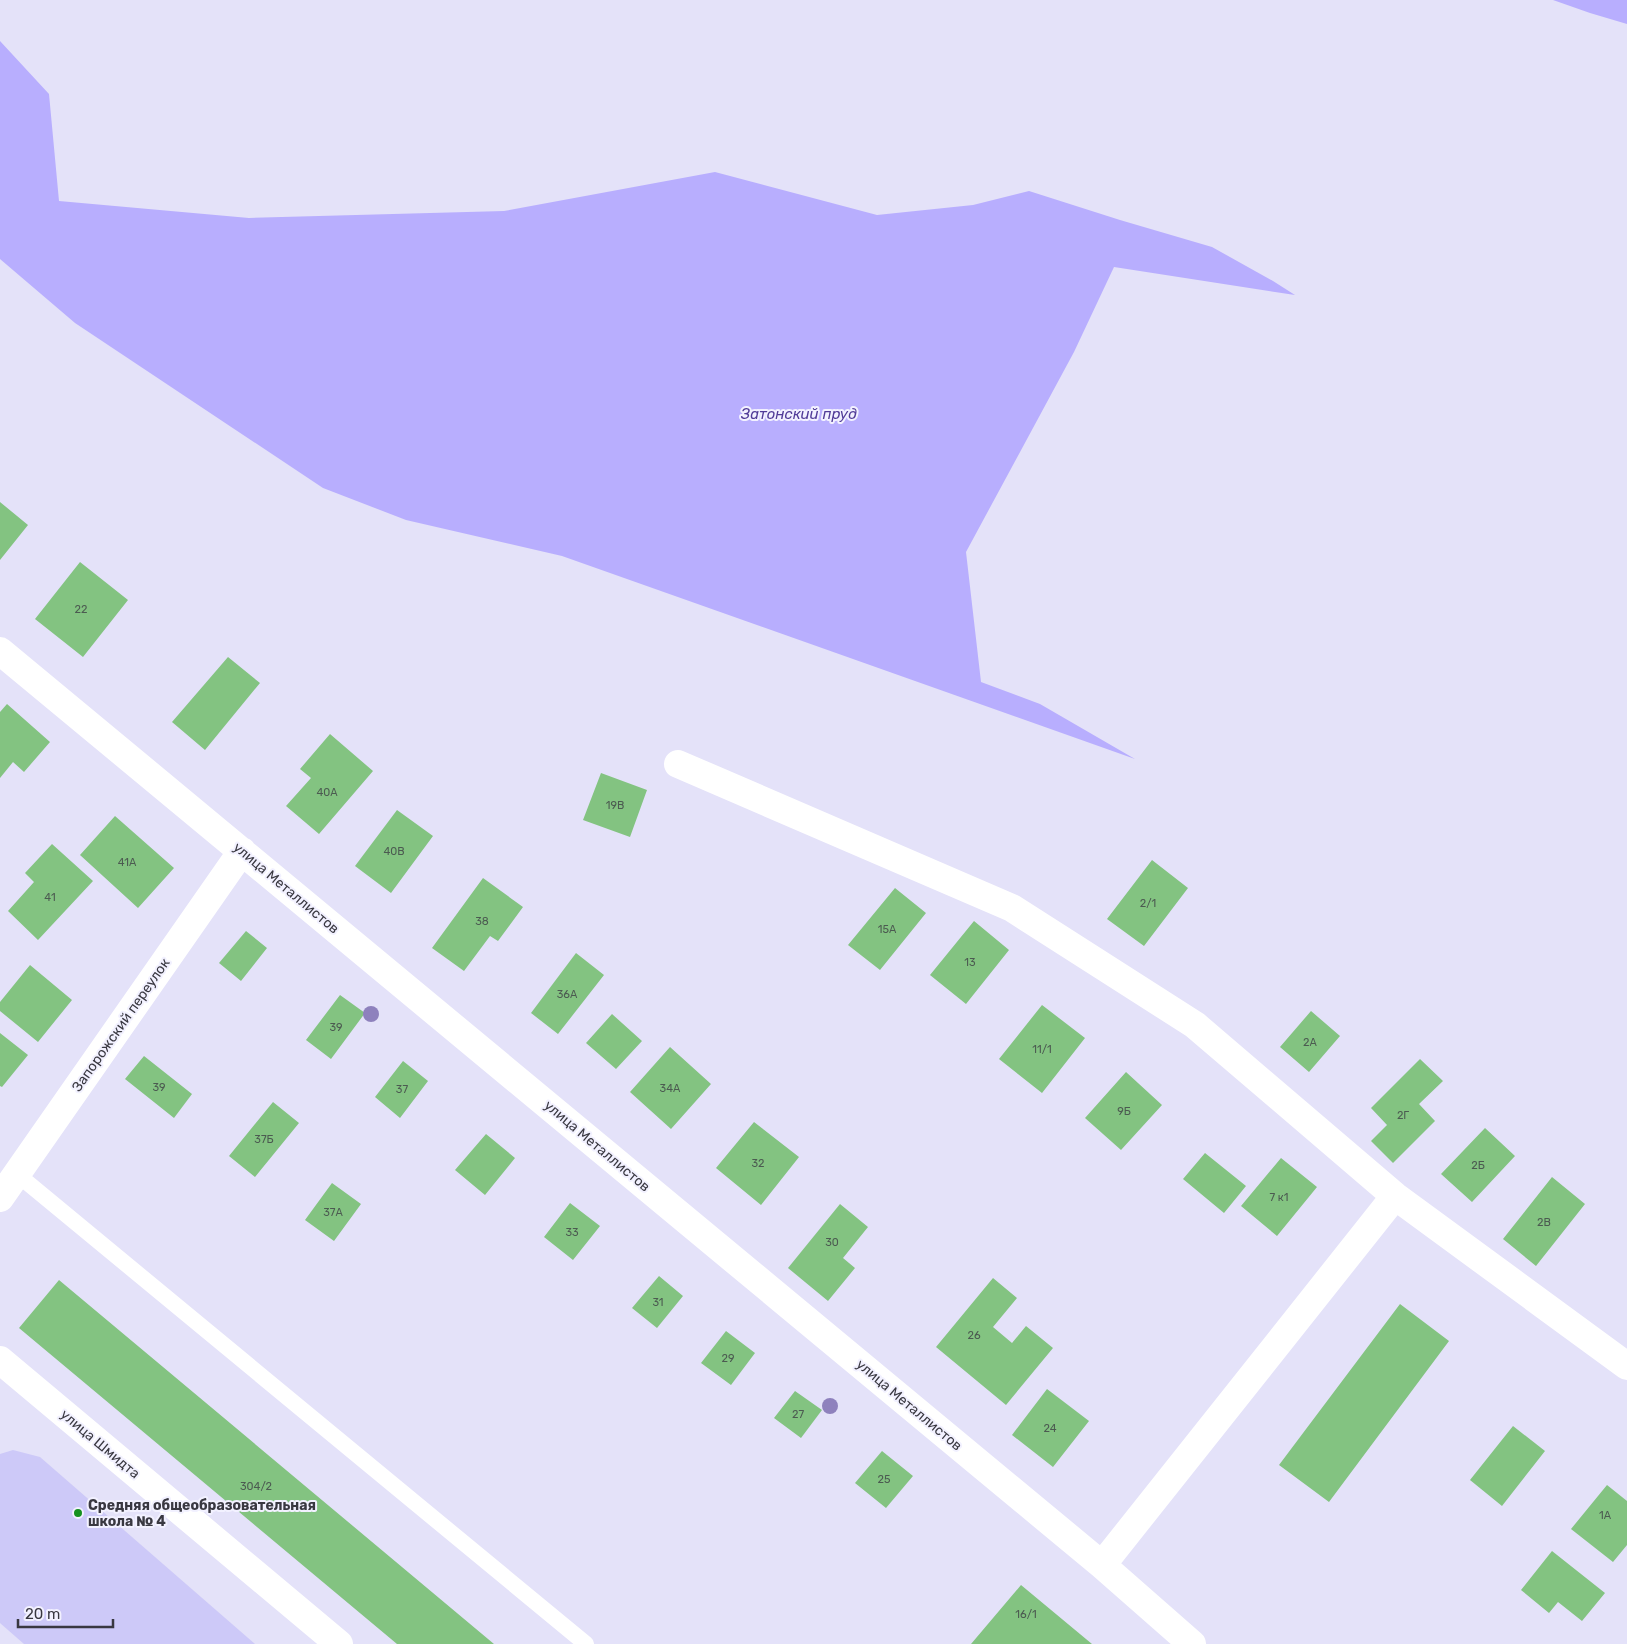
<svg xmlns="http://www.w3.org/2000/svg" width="1627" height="1644" viewBox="0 0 1627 1644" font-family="Rubik,sans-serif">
  <rect width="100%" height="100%" fill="#e4e2f9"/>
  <path fill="#cdc9f8" d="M13,1450L40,1457L255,1644H24L0,1623V1454Z"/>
  <path fill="#b8aefe" d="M1553,0H1627V24L1590,13Z
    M0,41L49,94L59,201L249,218L504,211L715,172L877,215L973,205L1029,191L1120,220L1212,247L1273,281L1295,295L1114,267L1074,352L966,552L981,682L1040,704L1135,759L562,556L406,520L323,488L75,323L0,259Z"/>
  <path fill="#83c381" d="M0,502L28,525L0,560Z
    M80,562L128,600L83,657L35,619Z
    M228,657L260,683L205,750L172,722Z
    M7,704L50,742L24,772L13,762L0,778V712Z
    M330,734L373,771L319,834L286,806L311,778L300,769Z
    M601,773L647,790L630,837L583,820Z
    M397,810L433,836L391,893L355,866Z
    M115,816L174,868L138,908L80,855Z
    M52,844L93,881L38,940L8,911L34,882L25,873Z
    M1152,860L1188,888L1144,946L1107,919Z
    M483,878L523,907L498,941L490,936L464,971L432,948Z
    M895,888L926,913L880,970L848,945Z
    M974,921L1009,950L966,1004L930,975Z
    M246,931L267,948L241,981L219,963Z
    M576,953L604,975L558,1034L531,1013Z
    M30,965L72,1000L38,1042L0,1011V1002Z
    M340,995L365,1013L331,1059L306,1040Z
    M1042,1005L1085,1038L1042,1093L999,1059Z
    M1311,1011L1340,1036L1309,1072L1280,1047Z
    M612,1014L642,1041L616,1069L586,1043Z
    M0,1033L28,1055L2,1087L0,1086Z
    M670,1047L711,1084L671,1129L630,1092Z
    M144,1056L192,1094L174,1118L125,1079Z
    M1420,1059L1443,1081L1419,1104L1435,1121L1393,1163L1371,1141L1387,1125L1371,1108Z
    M403,1061L428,1081L400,1118L375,1097Z
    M1126,1072L1162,1105L1121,1150L1085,1118Z
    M273,1102L299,1123L255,1177L229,1156Z
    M754,1122L799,1157L761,1205L716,1168Z
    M1485,1128L1515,1156L1472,1202L1441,1174Z
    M486,1134L515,1158L485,1195L455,1170Z
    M1205,1153L1246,1186L1224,1213L1183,1179Z
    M1281,1158L1317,1187L1277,1236L1241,1206Z
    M1552,1177L1585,1204L1536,1266L1503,1239Z
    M332,1183L361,1204L334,1241L305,1220Z
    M570,1203L600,1226L573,1260L544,1237Z
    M840,1204L868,1227L843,1258L855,1268L828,1301L788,1268Z
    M659,1276L683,1296L657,1328L632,1308Z
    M993,1278L1017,1298L993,1327L1012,1343L1026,1326L1053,1348L1006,1405L936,1347Z
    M59,1280L494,1644H397L19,1328Z
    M1400,1304L1449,1341L1329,1502L1279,1465Z
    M726,1331L755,1353L731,1385L701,1363Z
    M1047,1389L1089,1421L1053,1467L1012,1435Z
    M795,1391L822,1410L801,1438L774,1418Z
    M1513,1426L1545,1451L1502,1506L1470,1480Z
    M882,1451L913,1476L886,1508L855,1483Z
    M1607,1485L1627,1501V1545L1613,1562L1571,1529Z
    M1552,1551L1605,1593L1582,1621L1558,1602L1549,1613L1521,1590Z
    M1021,1585L1092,1644H971Z"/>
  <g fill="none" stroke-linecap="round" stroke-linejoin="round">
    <path stroke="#fff" stroke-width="16" d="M17,1174L586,1644"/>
    <path stroke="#fff" stroke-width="28" d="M0,651L1102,1565L1192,1644
      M678,764L1012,908L1195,1025L1395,1196L1627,1366
      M0,1198L242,851
      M0,1360L339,1644
      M1102,1565L1395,1196"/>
  </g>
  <g fill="#8e81bd">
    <circle cx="371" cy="1014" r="8"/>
    <circle cx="830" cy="1406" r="8"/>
  </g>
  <circle fill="#15911f" stroke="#f2f1ff" stroke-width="2" cx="78" cy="1513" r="5"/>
  <g text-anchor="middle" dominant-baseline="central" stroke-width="4" stroke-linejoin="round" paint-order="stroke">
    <g font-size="11" fill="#4c5b51">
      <text x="81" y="609">22</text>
      <text x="327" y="792">40А</text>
      <text x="615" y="805">19В</text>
      <text x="394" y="851">40В</text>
      <text x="127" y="862">41А</text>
      <text x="50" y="897">41</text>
      <text x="1148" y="903">2/1</text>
      <text x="482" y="921">38</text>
      <text x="887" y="929">15А</text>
      <text x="970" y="962">13</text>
      <text x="567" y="994">36А</text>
      <text x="336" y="1027">39</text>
      <text x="1310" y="1042">2А</text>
      <text x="1042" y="1049">11/1</text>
      <text x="159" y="1087">39</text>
      <text x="670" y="1088">34А</text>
      <text x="402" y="1089">37</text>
      <text x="1124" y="1111">9Б</text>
      <text x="1403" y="1115">2Г</text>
      <text x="264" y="1139">37Б</text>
      <text x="758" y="1163">32</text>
      <text x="1478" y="1165">2Б</text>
      <text x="1279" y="1197">7 к1</text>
      <text x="333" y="1212">37А</text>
      <text x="1544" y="1222">2В</text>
      <text x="572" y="1232">33</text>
      <text x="832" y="1242">30</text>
      <text x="658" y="1302">31</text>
      <text x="974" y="1335">26</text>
      <text x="728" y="1358">29</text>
      <text x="798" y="1414">27</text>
      <text x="1050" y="1428">24</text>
      <text x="884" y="1479">25</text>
      <text x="256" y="1486">304/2</text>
      <text x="1605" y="1515">1А</text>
      <text x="1026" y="1614">16/1</text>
    </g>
    <g font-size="14" fill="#393841" stroke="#f2f1ff">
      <text transform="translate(286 888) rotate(40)">улица Металлистов</text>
      <text transform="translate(121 1025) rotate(-55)">Запорожский переулок</text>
      <text transform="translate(597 1146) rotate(40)">улица Металлистов</text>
      <text transform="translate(909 1405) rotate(40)">улица Металлистов</text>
      <text transform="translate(100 1444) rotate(40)">улица Шмидта</text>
    </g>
    <g font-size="14" font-weight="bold" fill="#393841" stroke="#f2f1ff" text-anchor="start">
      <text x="88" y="1505">Средняя общеобразовательная<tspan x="88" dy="16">школа № 4</tspan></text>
    </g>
    <g font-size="15" font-style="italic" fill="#513c98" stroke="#f2f1ff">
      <text x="799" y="414">Затонский пруд</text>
    </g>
  </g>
  <path d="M18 1619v8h95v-8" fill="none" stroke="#393841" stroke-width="2.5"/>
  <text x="25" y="1619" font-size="15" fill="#393841" stroke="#f2f1ff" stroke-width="4" paint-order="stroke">20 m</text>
</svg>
